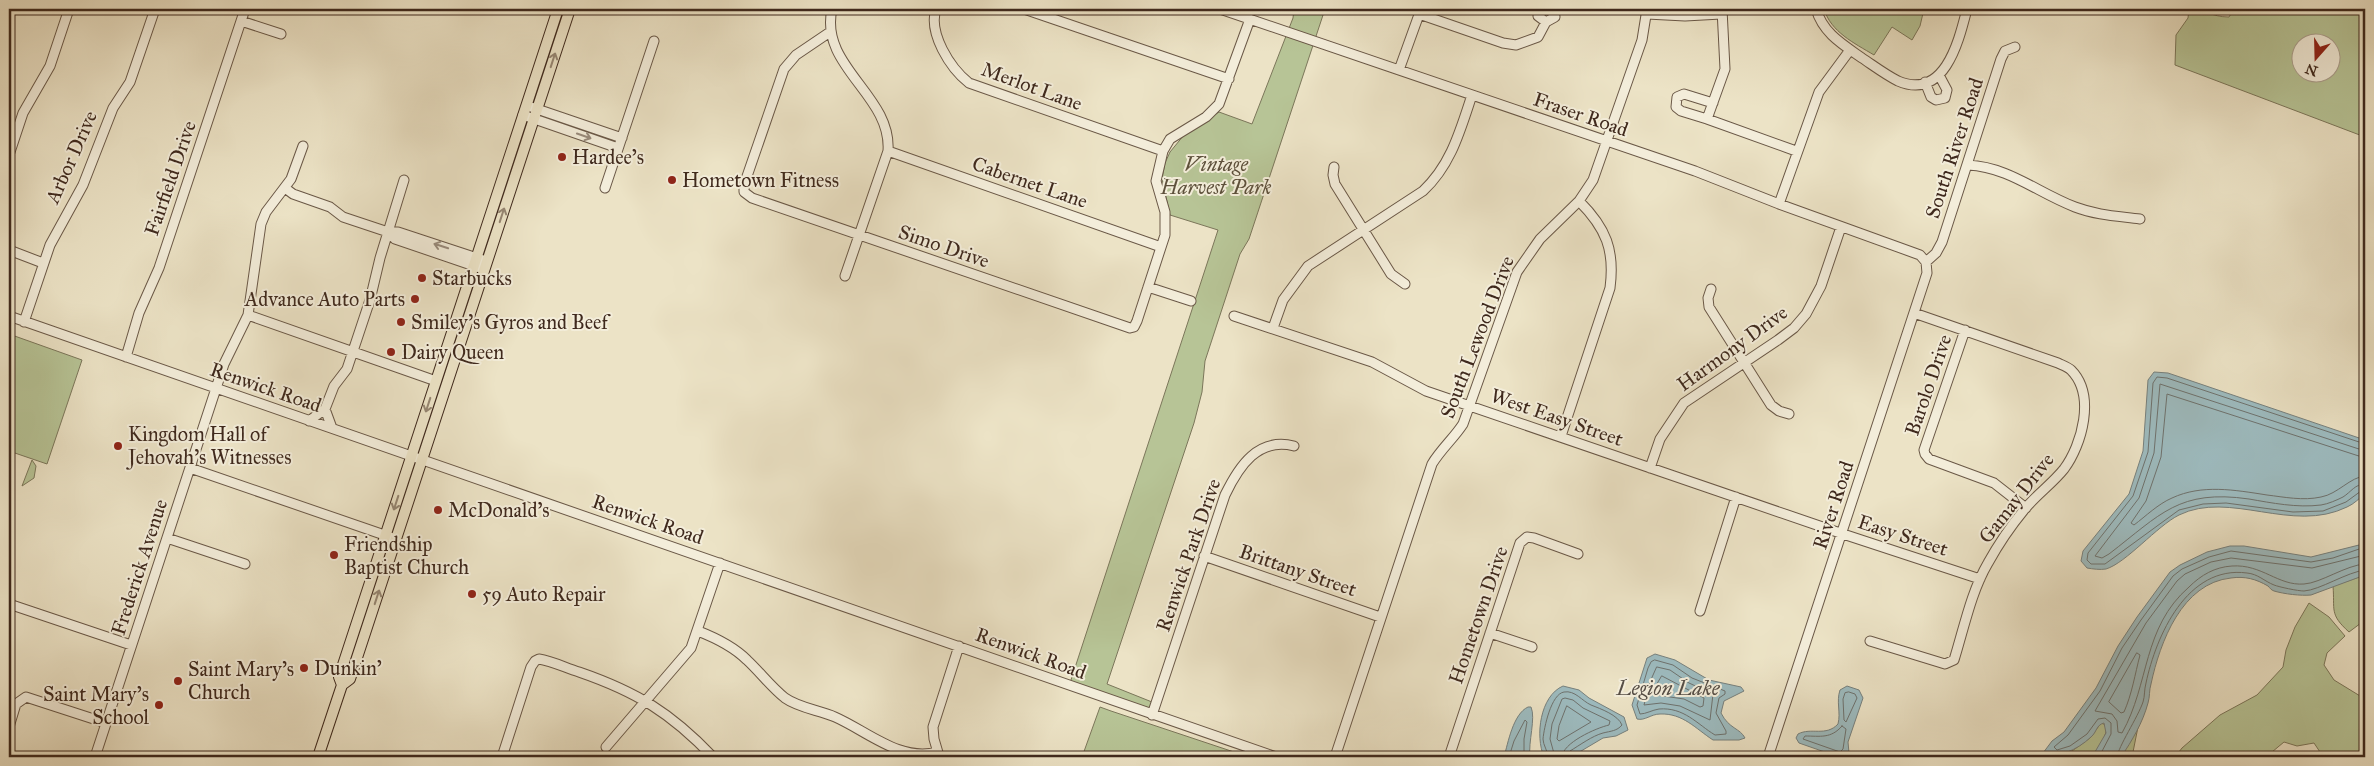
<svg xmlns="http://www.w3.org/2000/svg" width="2374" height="766" viewBox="0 0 2374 766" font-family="'IM FELL Great Primer',serif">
  <rect width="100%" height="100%" fill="#ece3c6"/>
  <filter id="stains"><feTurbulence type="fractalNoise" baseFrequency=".004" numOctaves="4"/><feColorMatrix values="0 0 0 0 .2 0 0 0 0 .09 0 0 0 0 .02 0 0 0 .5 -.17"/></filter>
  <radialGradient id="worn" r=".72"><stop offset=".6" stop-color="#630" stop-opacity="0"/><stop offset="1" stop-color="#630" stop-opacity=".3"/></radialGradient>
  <path fill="#b7c496" stroke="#7b765a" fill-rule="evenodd" d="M1294,9H1325L1249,239L1240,254L1205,361L1202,392L1194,423L1107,684L1152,702L1148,713L1069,686L1218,230L1170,215L1162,179L1165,163L1170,152L1184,135L1219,112L1252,124L1293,18Z
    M1824,9H1924L1920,26L1912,40L1892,27L1874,55C1854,43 1831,32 1824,9Z
    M2189,9C2206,9 2211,17 2229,17L2234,9H2365V137L2175,65L2176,35L2188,18ZM2302,42H2332V72H2302Z
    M523,128L526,129L486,252L483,251Z
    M9,334L82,360L47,464L9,451Z
    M32,460L36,466L34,478L22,486Z
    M2365,575V620L2349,632C2329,614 2335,610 2333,586Z
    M2309,603L2329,617L2345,636L2327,653L2324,665L2334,680L2365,699V757H2327L2322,755L2314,743L2297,746L2284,742L2272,752L2259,753L2250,757H2175L2182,748L2220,715L2257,695L2283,667L2286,650L2295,627Z
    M1100,707L1111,711L1249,757H1082Z
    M2101,723L2106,725V732L2103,741L2092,757H2056L2072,751L2090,738Z
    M2138,727L2132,757H2121Z"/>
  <path fill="#9dbbbf" stroke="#77817e" d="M2154,372L2168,373L2365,440V493C2360,498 2354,504 2347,507C2292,534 2230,490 2179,515C2157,526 2126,563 2106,569C2100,570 2093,569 2087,568L2081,561L2083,551L2129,494L2143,451L2148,380Z
    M2365,541V575L2311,595C2301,596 2284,594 2274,591C2271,590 2270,588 2268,586C2256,579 2245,576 2231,578C2182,583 2160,642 2151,684C2149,690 2150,697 2148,703C2143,722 2132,741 2121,757H2092L2106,733L2104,723C2096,725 2097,732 2091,737C2076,751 2059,757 2040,757L2052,741L2064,732L2096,688L2118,646L2137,617L2170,572L2180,565L2207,552L2230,546H2244L2311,557L2359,545Z
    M1655,654L1675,660L1709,680L1741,687L1744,691L1724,701L1721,713C1729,729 1740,728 1745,738L1739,740H1713C1696,729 1683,713 1660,714C1651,714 1645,721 1637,719L1632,705L1647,658Z
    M1563,686L1579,690L1589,698L1624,717L1628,730L1616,736L1603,738L1571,757H1544C1535,736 1540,696 1563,686Z
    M1847,686L1859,690L1863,698L1848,742L1849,753L1839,757L1799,743L1796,738L1798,734C1811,727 1826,737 1838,724C1841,712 1836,702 1840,690Z
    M1528,707H1531C1536,718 1528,742 1530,757H1504C1508,743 1513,714 1528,707Z"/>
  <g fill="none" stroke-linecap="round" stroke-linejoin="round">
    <path stroke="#6e726e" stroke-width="1" d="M2365,444L2167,378L2157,377L2153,383L2148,452L2133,496L2088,553L2087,560L2091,564H2105L2179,510L2203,504L2226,503L2293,512L2323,511L2346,502L2361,491L2365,490
      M2365,451L2160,384L2154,453L2139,498L2095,556L2102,558L2109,554C2161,514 2179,489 2249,499C2272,503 2297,508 2321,505C2328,504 2337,500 2343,497C2351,492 2355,484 2365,484
      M2365,458L2167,394L2161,457L2146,501L2131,523L2134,525C2146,516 2158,504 2172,498C2202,484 2235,490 2267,495C2284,497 2303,501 2321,497C2338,494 2350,477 2365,476
      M2365,555L2312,568L2231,558L2211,562L2185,574L2177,581L2146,623L2095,711L2112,714L2117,721L2118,732L2122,733C2150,683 2142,628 2189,587C2201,575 2215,567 2232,566C2262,564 2278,586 2304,584C2321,583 2346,565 2365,564
      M2137,653L2140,655C2135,674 2132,694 2124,712L2121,713L2109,702Z
      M1655,660L1673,665L1692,678L1725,691V694L1719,698L1716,713L1726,731V734L1715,735C1697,724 1684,707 1659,709C1652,710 1646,714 1640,714L1637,705L1648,668L1651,662Z
      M1657,667L1670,670L1689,683L1713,694L1710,720L1680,706L1661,703L1644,705L1650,682Z
      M1662,676L1704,698L1703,706L1700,707L1684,699L1656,695L1657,684Z
      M1849,692L1855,694L1857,698L1846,722L1844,720L1843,699L1845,693Z
      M1567,706L1591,722L1559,741L1557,739L1559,726Z
      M1842,726L1846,729L1843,749L1840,752L1803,739L1805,736C1820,736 1831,739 1842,726Z
      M1509,757L1514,741L1525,720L1527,722L1524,739V757
      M1548,757C1548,751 1543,745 1543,739C1544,728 1551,694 1564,692C1575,690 1582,701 1591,705C1601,709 1618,715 1622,725C1617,731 1611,731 1603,733C1592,736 1580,745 1570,751L1568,757
      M1555,757L1550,739L1552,724L1562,699L1565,698L1573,700L1583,708L1610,721L1609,725C1596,728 1562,743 1562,757
      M2099,757L2111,734V723L2105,718L2098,719L2087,734L2070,746L2057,750L2054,747L2068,735L2100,691L2122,648L2141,620L2173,576L2182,569L2209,557L2231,551L2311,562L2333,558L2365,547
      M2117,757C2118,747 2138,717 2143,702C2145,696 2144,690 2146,683C2156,636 2187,565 2247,573C2258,574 2264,581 2274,585C2279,587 2298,591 2304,591C2320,590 2347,572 2365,570"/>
    <defs>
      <path id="minor" d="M832,9C819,67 892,95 888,151L845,276
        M936,9C928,33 950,68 969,83L1163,151
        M1024,9L1229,79
        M1220,9L1695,171L1779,204L1920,255L1926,262
        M1540,9L1538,16L1546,22L1555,17L1554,9
        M1722,9L1725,69L1707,119L1796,151
        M1816,9C1823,33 1842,44 1862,58C1874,66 1886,75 1898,81C1945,101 1959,40 1967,9
        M1419,14L1503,43L1516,45L1538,37L1546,22
        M1647,14L1685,16L1721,14
        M241,21L281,34
        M830,32L796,55L784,69L744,185V192L752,198L1130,328L1134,327L1137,321L1165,235V212L1156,181L1163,151L1170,139L1206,117L1219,104L1250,19
        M1399,70L1421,9
        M1925,82L1931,97L1936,100L1945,98L1947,90L1939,75
        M531,107L622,138
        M523,115L618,148
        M1707,119L1681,111L1676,107L1677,97L1684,94L1713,103
        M888,151L1161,247
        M9,155L23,113L50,66L69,9
        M1968,165C2009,167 2038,193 2075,207C2096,215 2117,216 2140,219
        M1334,167L1333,175L1335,184L1391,274L1405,284
        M285,188L293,194L330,207L343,217L388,232H398L483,260
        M605,188L654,41
        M1779,204L1819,92L1850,50
        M388,232L395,239L480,268
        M9,250L43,263
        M1926,262L1936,253L1942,242L2001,59L2005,51L2015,47
        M1148,287L1191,301
        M1711,289L1708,298L1709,307L1771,405L1779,411L1789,414
        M248,315L436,381
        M9,316L1276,757
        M1234,316L1372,362L1426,391L1843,534L1980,579
        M24,322L50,245L83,185L113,108L130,82L155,9
        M1273,328L1283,300L1308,266L1423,191C1451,165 1460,131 1472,95
        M1965,330L1924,450L1925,454L1929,459L1994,483L2026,508
        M126,357L139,313L159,268L245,9
        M325,409L334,386L347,369L370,300L380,258L404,180
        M309,421L325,409L332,428
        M1561,436L1610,288C1615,250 1606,228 1579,201
        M190,468L396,539
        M1650,468L1660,439L1684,403L1778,340L1794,328L1806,314L1821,286L1841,227
        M167,538L245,564
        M1204,556L1380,617
        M9,604L131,645
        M1700,611L1736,497
        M698,631C716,638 733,646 747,660C760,672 771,687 785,698C799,708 819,710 835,717C867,731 900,762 937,752
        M1490,633L1532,647
        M1870,641L1945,664L1954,660C1964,628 1971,592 1988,563C1998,545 2010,527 2024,510C2036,495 2052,484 2064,469C2082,445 2096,395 2071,370C2068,367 2062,365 2058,363L1914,313
        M1152,715L1225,495C1239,466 1258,437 1294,446
        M9,727L16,704L26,697L106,723
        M606,747L691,648L720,563
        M939,756L934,739L933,727L959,646
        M95,757L224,364L248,315L261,224L266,212L291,179L303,146
        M502,757L531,667L535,661L539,659C552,661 566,668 579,672C637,692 671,713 713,757
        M1335,757L1432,464C1441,449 1454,438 1463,424L1517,272L1540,239L1579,201L1593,180L1642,40L1647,9
        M1449,757L1520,543L1527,537L1534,538L1578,554
        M1768,757L1927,273L1926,262"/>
      <path id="major" d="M342,685L339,677L558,9
        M318,757L342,685L350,679L570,9"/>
    </defs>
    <use href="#minor" stroke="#6a5847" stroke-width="11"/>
    <use href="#major" stroke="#3f291d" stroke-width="12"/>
    <use href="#minor" stroke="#f3edda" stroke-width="9"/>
    <use href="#major" stroke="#ece3c6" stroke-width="10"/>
  </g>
  <defs><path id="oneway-shaft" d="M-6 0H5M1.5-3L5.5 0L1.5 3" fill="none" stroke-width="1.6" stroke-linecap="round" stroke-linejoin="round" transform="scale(1.25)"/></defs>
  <g stroke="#968672">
    <use href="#oneway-shaft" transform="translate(553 60) rotate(-72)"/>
    <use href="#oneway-shaft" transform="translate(502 215) rotate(-72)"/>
    <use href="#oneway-shaft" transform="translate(428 405) rotate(108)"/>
    <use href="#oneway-shaft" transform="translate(396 503) rotate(108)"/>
    <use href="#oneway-shaft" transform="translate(377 597) rotate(-72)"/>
  </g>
  <g stroke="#998b7c">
    <use href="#oneway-shaft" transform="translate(584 136) rotate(19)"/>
    <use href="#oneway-shaft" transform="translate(441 246) rotate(-162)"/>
  </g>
  <g fill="#8f2418" stroke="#f3edda" stroke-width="2">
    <circle cx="562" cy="157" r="5"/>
    <circle cx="672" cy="180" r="5"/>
    <circle cx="422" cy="278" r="5"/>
    <circle cx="415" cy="299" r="5"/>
    <circle cx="401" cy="322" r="5"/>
    <circle cx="391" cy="352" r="5"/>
    <circle cx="118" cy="446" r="5"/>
    <circle cx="438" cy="510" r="5"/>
    <circle cx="334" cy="555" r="5"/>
    <circle cx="472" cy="594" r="5"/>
    <circle cx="304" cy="668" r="5"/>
    <circle cx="178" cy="681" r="5"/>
    <circle cx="159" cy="705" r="5"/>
  </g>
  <g text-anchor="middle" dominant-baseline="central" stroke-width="4" stroke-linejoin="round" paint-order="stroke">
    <g font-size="20" fill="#3f291d" stroke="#f3edda">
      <text transform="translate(1032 86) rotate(20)">Merlot Lane</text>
      <text transform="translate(1581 114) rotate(19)">Fraser Road</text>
      <text transform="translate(1954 148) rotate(-72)">South River Road</text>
      <text transform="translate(71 157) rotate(-66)">Arbor Drive</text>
      <text transform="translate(170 178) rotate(-71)">Fairfield Drive</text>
      <text transform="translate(1030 182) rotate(19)">Cabernet Lane</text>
      <text transform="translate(944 246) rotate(19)">Simo Drive</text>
      <text transform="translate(1477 337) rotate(-69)">South Lewood Drive</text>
      <text transform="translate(1732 348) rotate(-36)">Harmony Drive</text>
      <text transform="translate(1928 385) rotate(-71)">Barolo Drive</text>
      <text transform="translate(266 387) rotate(19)">Renwick Road</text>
      <text transform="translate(1557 417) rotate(19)">West Easy Street</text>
      <text transform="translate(2016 498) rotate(-52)">Gamay Drive</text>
      <text transform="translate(1833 505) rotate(-72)">River Road</text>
      <text transform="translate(648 519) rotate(19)">Renwick Road</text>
      <text transform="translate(1903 535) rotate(18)">Easy Street</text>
      <text transform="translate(1188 555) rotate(-71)">Renwick Park Drive</text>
      <text transform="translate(139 567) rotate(-72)">Frederick Avenue</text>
      <text transform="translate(1298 570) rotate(19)">Brittany Street</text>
      <text transform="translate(1478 615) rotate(-71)">Hometown Drive</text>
      <text transform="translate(1031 653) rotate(20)">Renwick Road</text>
    </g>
    <g font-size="20" fill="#3f291d" stroke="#f3edda" text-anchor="start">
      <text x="572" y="157">Hardee's</text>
      <text x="682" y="180">Hometown Fitness</text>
      <text x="432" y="278">Starbucks</text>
      <text x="405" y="299" text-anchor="end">Advance Auto Parts</text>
      <text x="411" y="322">Smiley's Gyros and Beef</text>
      <text x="401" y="352">Dairy Queen</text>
      <text x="128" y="434">Kingdom Hall of<tspan x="128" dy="23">Jehovah's Witnesses</tspan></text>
      <text x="448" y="510">McDonald's</text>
      <text x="344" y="544">Friendship<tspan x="344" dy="23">Baptist Church</tspan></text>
      <text x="482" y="594">59 Auto Repair</text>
      <text x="314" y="668">Dunkin'</text>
      <text x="188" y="669">Saint Mary's<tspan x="188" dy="23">Church</tspan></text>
      <text x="149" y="694" text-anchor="end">Saint Mary's<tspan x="149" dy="23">School</tspan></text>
    </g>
    <g font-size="20" font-style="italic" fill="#5d503b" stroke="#f3edda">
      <text x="1216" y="164">Vintage<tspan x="1216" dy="23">Harvest Park</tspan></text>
    </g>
    <g font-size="21" font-style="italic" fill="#564e46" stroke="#f3edda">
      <text x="1668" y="688">Legion Lake</text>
    </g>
  </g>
  <rect width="2374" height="766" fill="none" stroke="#ece3c6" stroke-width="30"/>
  <rect x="10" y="10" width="2354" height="746" fill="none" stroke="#3f291d" stroke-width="2.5"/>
  <rect x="15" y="15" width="2344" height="736" fill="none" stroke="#3f291d"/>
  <g transform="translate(2316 58) rotate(200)"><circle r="24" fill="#f3edda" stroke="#ab9f8e"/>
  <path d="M0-4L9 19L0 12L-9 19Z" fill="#8f2418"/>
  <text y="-8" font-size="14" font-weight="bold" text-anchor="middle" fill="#3f291d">N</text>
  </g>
  <rect width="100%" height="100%" filter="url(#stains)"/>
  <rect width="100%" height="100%" fill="url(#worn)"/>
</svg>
